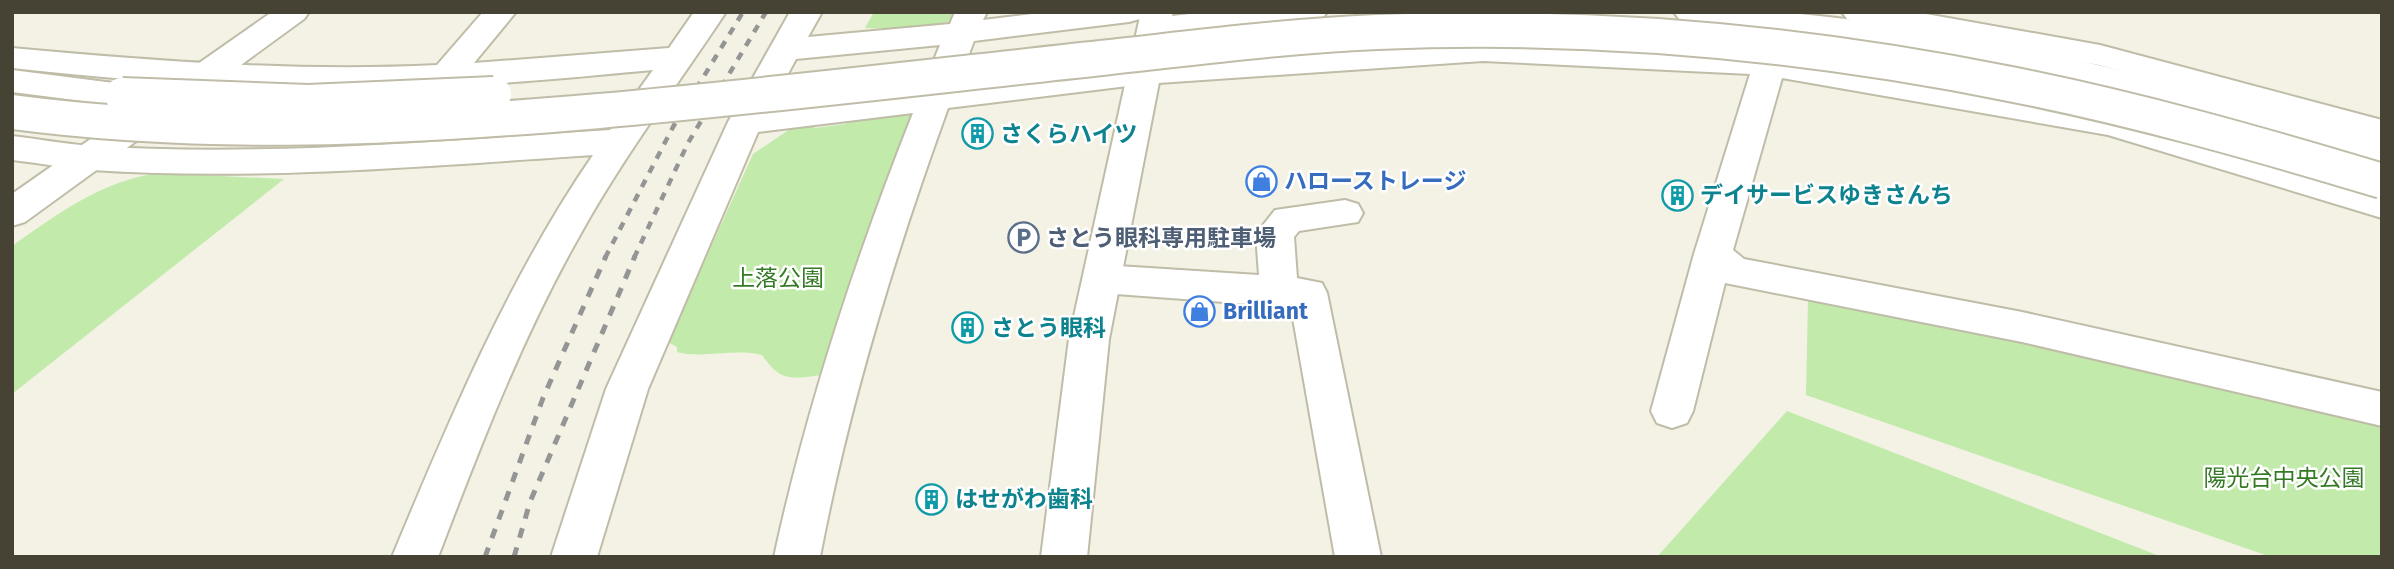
<svg xmlns="http://www.w3.org/2000/svg" width="2394" height="569" viewBox="0 0 2394 569" font-family="'Fira Sans','Noto Sans JP',sans-serif">
  <rect width="100%" height="100%" fill="#f3f2e5"/>
  <path fill="#c1eaab" d="M874,12H960L956,22L940,23L923,30L865,28Z
    M906,112L920,116L822,375C790,379 781,382 762,355C733,348 705,359 677,352V347L668,342L753,154L796,125L811,124L815,128L845,124L864,114Z
    M158,173L284,179L12,394V246C59,213 100,182 158,173Z
    M1808,298L2316,404L2382,426V557H2271L1806,395Z
    M1787,411L2162,557H1657Z"/>
  <g fill="none" stroke-linecap="round" stroke-linejoin="round">
    <defs>
      <path id="minor" d="M483,12H516L474,63L669,48L694,12H726C677,86 623,157 580,235C522,337 480,447 438,557H392C450,418 508,279 593,155C427,166 258,181 92,170C65,168 39,163 12,160V136C39,139 65,144 91,146C264,157 438,141 610,130L653,70C546,80 438,90 330,90C224,89 118,79 12,68V48C154,61 295,72 437,65Z
        M790,12H822L808,37L950,24L955,12H987L983,20L1048,12H1145L1140,19L1129,22L974,41L957,85L1144,62L1483,41L1670,48L1769,54L2110,112L2382,192V218L2108,135L1782,78L1733,250L1744,259L2022,312L2382,392V426L2022,342L1725,283L1693,411L1687,423L1672,428L1657,423L1651,411L1694,254L1750,74L1483,61L1144,84L948,108C895,254 849,404 820,557H774C807,405 856,257 913,113L758,132L648,389L597,557H551L606,389L728,122ZM940,45L922,89L770,107L796,59Z
        M1842,12H1915L2100,45L2382,120V144L2099,65L1858,22L1847,19Z
        M1345,200L1358,204L1363,213L1358,222L1299,231L1294,237L1297,278L1322,283L1327,293L1381,557H1335L1291,307L1102,293L1088,289L1083,279L1088,269L1102,265L1259,275L1256,234L1275,210Z"/>
      <path id="tertiary" d="M272,12H309L304,19L25,222L12,226V194Z
        M1141,12H1173L1172,16L1207,12H1327L1322,19L1311,22L1168,36L1109,339L1087,557H1041L1069,339Z
        M1674,12C1713,12 1753,9 1791,13C1992,32 2190,85 2382,143V167C2296,143 2212,115 2126,94C1982,60 1837,37 1690,22L1679,19Z
        M12,70L122,84L134,87L139,95L134,103L122,106L12,92Z"/>
    </defs>
    <use href="#minor" stroke="#bfbca7" stroke-width="4"/>
    <use href="#tertiary" stroke="#bfbca7" stroke-width="4"/>
    <use href="#minor" fill="#fff" fill-rule="evenodd"/>
    <use href="#tertiary" fill="#fff" fill-rule="evenodd"/>
    <path stroke="#959595" stroke-width="4.5" stroke-dasharray="8 8" stroke-linecap="butt" d="M605,258L673,127L743,12
      M634,258L688,143L766,12"/>
    <path stroke="#959595" stroke-width="5" stroke-dasharray="10 10" stroke-linecap="butt" d="M485,557L543,398L606,256
      M514,557L530,502L635,256"/>
    <defs>
      <path id="tertiary-bridge" d="M122,95L308,102L494,94
        M12,112C210,138 401,128 599,111C767,96 934,76 1101,58C1193,48 1285,36 1377,32C1589,23 1801,42 2010,84C2136,109 2259,144 2382,181"/>
    </defs>
    <use href="#tertiary-bridge" stroke="#bfbca7" stroke-width="38" stroke-linecap="butt"/>
    <use href="#tertiary-bridge" stroke="#fff" stroke-width="34"/>
  </g>
  <defs>
    <symbol id="building-ring" viewBox="-11 -11 22 22"><circle r="9.5" fill="#fff" stroke="#0f9aa8" stroke-width="1.5"/><path d="M-4-6H4V6H1V3H-1V6H-4ZM-2.5-4.3h1.7v1.8h-1.7ZM.8-4.3h1.7v1.8H.8ZM-2.5-1h1.7V.8h-1.7ZM.8-1h1.7V.8H.8Z" fill="#0f9aa8"/></symbol>
    <symbol id="shop-ring" viewBox="-11 -11 22 22"><circle r="9.5" fill="#fff" stroke="#3f7fe0" stroke-width="1.5"/><path d="M-5-2.5h2.3a2.7 3.5 0 0 1 5.4 0H5L5.5 6h-11ZM-1.5-2.5h3a1.5 2.3 0 0 0-3 0Z" fill="#3f7fe0"/></symbol>
    <symbol id="parking-ring" viewBox="-11 -11 22 22"><circle r="9.5" fill="#fff" stroke="#5c6f8a" stroke-width="1.5"/><path d="M-3.5-5.5H1a3.5 3.5 0 0 1 0 7H-1V5.5H-3.5ZM-1-3.4V-.6H.8a1.4 1.4 0 0 0 0-2.8Z" fill="#5c6f8a"/></symbol>
  </defs>
  <g fill-rule="evenodd">
    <use href="#building-ring" x="960" y="116" width="35" height="35"/>
    <use href="#shop-ring" x="1244" y="164" width="35" height="35"/>
    <use href="#building-ring" x="1660" y="178" width="35" height="35"/>
    <use href="#parking-ring" x="1006" y="220" width="35" height="35"/>
    <use href="#shop-ring" x="1182" y="294" width="35" height="35"/>
    <use href="#building-ring" x="950" y="310" width="35" height="35"/>
    <use href="#building-ring" x="914" y="482" width="35" height="35"/>
  </g>
  <g text-anchor="middle" dominant-baseline="central" stroke-width="5" stroke-linejoin="round" paint-order="stroke">
    <g font-size="23" font-weight="bold" fill="#0d838f" stroke="#fff" text-anchor="start">
      <text x="1000" y="134">さくらハイツ</text>
      <text x="1700" y="195">デイサービスゆきさんち</text>
      <text x="991" y="328">さとう眼科</text>
      <text x="955" y="499">はせがわ歯科</text>
    </g>
    <g font-size="23" font-weight="bold" fill="#366cbe" stroke="#fff" text-anchor="start">
      <text x="1284" y="181">ハローストレージ</text>
      <text x="1223" y="311">Brilliant</text>
    </g>
    <g font-size="23" font-weight="bold" fill="#4e5e75" stroke="#fff" text-anchor="start">
      <text x="1046" y="238">さとう眼科専用駐車場</text>
    </g>
    <g font-size="23" fill="#347a25" stroke="#fff">
      <text x="778" y="278">上落公園</text>
      <text x="2284" y="478">陽光台中央公園</text>
    </g>
  </g>
  <rect width="2394" height="569" fill="none" stroke="#464234" stroke-width="28"/>
</svg>
